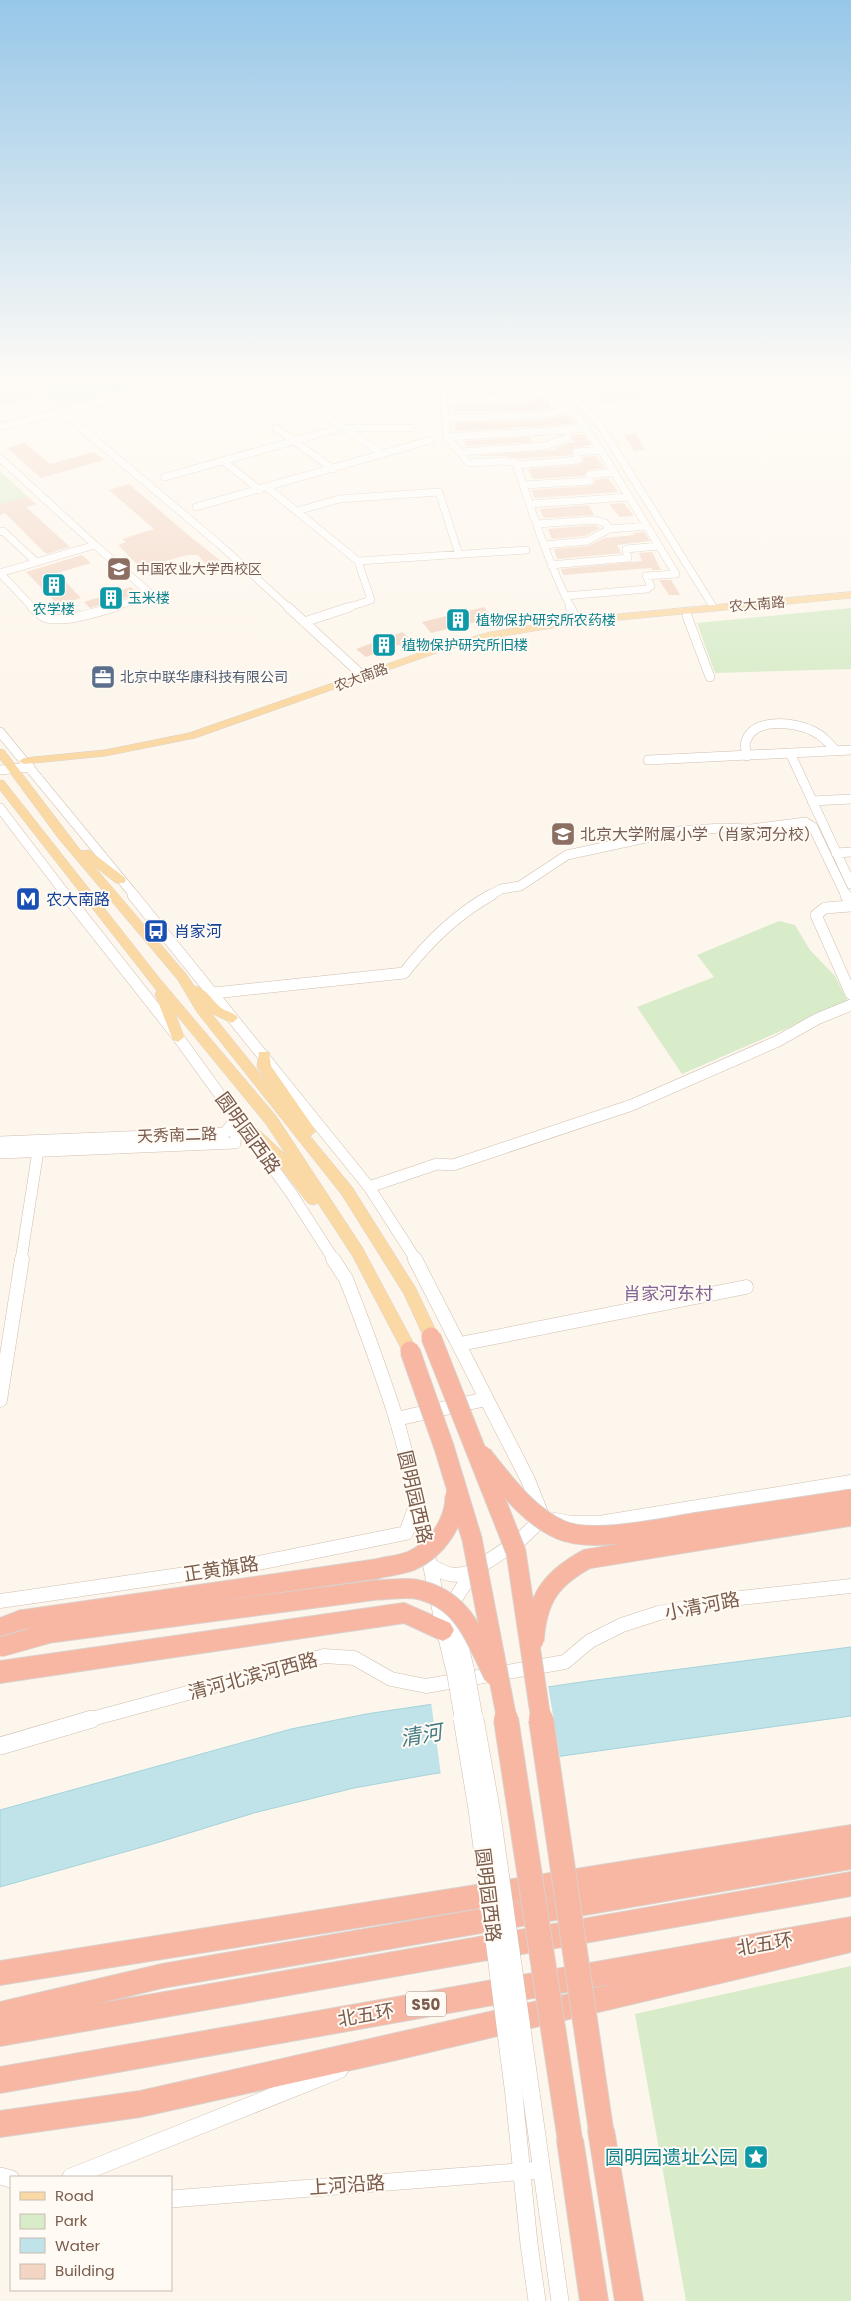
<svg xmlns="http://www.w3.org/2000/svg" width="851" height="2301" viewBox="0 0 851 2301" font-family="Poppins,'Noto Sans SC',sans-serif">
  <rect width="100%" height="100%" fill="#fdf6ec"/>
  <path fill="#d8ecc9" d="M31,380H86L104,394L61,405Z
    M0,471L27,496L0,504Z
    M851,608V669L715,673L697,623Z
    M779,921L795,925L810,950L835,976L848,1002L682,1074L637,1007L714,977L697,955Z
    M851,1966V2301H686L635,2014Z"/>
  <path fill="#bfe3e8" stroke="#a5d3da" d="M97,380H139L144,383L111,391Z
    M851,1647V1716L432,1774L354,1788L254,1813L153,1844L0,1887V1810L291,1729L366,1714L588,1681Z"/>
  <path fill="#fdf6ec" d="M548,1685L560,1758L441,1775L431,1702Z"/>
  <path fill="#f3d5c3" d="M10,380H18L36,397L0,406V382Z
    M595,381H633L646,401L600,402Z
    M534,388L527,390L525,393L459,395L458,391Z
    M547,397L551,408L533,411H453V406L529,403L534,399Z
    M568,416L576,424L457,431L455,423L533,421Z
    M583,434L591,445L573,448L571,455L522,459L505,456H472L557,450L556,448L567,443L576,442L572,440L573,435Z
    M636,434L645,450L634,451L624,435Z
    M530,437L533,442L466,446L463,441Z
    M25,443L50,464L94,452L104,460L41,478L7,448Z
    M596,456L605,468L588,470L584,476L533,479L528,469L578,465L583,462V457Z
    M608,478L618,492L535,498L531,490L590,486L595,483V480Z
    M129,484L187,534L222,562L208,567L198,555H187L141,568L118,545L126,542L122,539L154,529L109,490Z
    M27,496L36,504L26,507L70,547L46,554L5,513L0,515V504Z
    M624,503L634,516L620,517L609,504Z
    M588,505L594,515L544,518L540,509Z
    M594,525L600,528L585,536L552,539L548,529Z
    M644,532L650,541L617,545L621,553L557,559L554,549L588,546L605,538L635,535L633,533Z
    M652,552L661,570H653L651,568L563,575L561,569L642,561L639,553Z
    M82,555L91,563L57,573L81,598L58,605L26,572Z
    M659,580H671L680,595H669Z
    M131,587L138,594L90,608L84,602Z
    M484,607L493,618L431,633L422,622Z
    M402,632L412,640L366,657L356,649Z"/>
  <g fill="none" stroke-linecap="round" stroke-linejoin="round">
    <defs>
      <path id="minor-far4" d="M24,380L219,544L289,608
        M814,380L823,393
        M835,380L851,402
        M563,384L601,427L714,608
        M299,397L382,454
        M444,401L529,398L530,394L551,391
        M446,418L533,416L570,410
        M0,427L185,380
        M276,428L333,469
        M447,437L565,430
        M460,452L546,446L568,437L565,430L587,428
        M0,458L95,545
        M223,461L260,490
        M517,465L578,460L576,452L601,450
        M165,477L340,428H411
        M524,485L590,481L589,475L614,472
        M268,488L358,561L371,600L346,608
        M530,504L629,497
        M196,507L431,440
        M297,511L339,499L439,492L459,555
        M537,524L595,520L605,523L610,529L647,526
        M0,532L3,531L36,562
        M544,545L587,541L610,529
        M358,561L526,550
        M551,565L628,558L626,549L659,546
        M565,596L647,589L651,586L646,576L676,574L598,446L574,412L560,398L547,388L533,382L443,386L447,437L469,463L505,461L516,463C532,512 548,562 571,608
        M33,608L0,573L95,545L152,595L110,608"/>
      <path id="minor-far3" d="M32,607C35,610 40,615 44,617C62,624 97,612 115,607
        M288,607L363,676
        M570,607L577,621
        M687,616L710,677
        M304,622L350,607
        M0,732L135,896
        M790,753L851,884
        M747,756C746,751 744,745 746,741C754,717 795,722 813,731C823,736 829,743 836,751
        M648,760L851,750
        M0,770L30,767
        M812,801L851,799
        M0,808L67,896
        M836,853L851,852
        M489,896L501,889L520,886L567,855L678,831L722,828L751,829L805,822L813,827L846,896"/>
      <path id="minor-far2" d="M66,895L178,1037L291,1193L334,1260
        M133,895L369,1187L416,1260
        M846,895L851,906L825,908L816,915L851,994
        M214,993L404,973C428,942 457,914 491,895
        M0,1142L225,1133L237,1118
        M0,1153L235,1143L237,1118
        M369,1187L437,1164L453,1165L632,1105L778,1041L817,1019L851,1005
        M21,1260L38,1151"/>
      <path id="minor-far1" d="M333,1259L346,1279C364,1325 381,1371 396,1418C421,1502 432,1589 454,1673
        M415,1259L528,1480L543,1518L520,1540L473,1571L452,1604L467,1670
        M460,1344L746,1287
        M0,1400L22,1259
        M396,1419L486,1399
        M555,1520L571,1523H599L851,1482
        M430,1565C446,1575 455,1578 473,1571
        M0,1601L248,1565L406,1533L417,1503
        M88,1720L324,1656L354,1658L391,1679L426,1686L565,1662L590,1641L622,1625L659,1613L740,1598L851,1586"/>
      <path id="minor" d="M0,1746L92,1719
        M531,2093L560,2301
        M514,2095L529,2244L537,2301
        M0,2176L11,2179
        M71,2177L339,2070
        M171,2199L541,2170"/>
      <path id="major" d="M851,592V598L577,624L491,638L442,651L195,738L105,756L24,764L19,761L24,758L105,750L189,733L436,647L490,632L577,618Z
        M0,749L4,750L81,851L89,850L124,877L126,880L124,883H116L93,865L186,974L194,986C205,987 213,1001 221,1008C227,1012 234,1012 238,1018L232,1023L211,1013L270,1086L257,1067L259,1052H269L271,1066L316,1131L310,1136L352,1187L415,1287L439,1337L436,1342L431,1344L426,1342L404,1294L342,1195L197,1012L178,980L59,839L0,759Z
        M0,780L4,781L160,979L276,1116L362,1247L415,1346L418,1351L415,1356L410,1358L405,1356L352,1255L318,1203L313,1205L308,1203L276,1162L230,1118L232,1114H242L287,1156L266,1124L175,1013L184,1037L178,1042L173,1040L155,994L157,991L0,790Z"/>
      <path id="highway" d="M404,1603L450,1623L454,1630L450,1637L443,1641L404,1623L0,1683V1661Z
        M21,1610L28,1613L31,1620L28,1627L0,1638V1618Z
        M851,1825V1869L162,1988L96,2004L851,1872V1896L0,2046V2002L162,1964L568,1894L0,1985V1961Z
        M851,1917V1952L396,2060L140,2117L0,2137V2111L140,2091L617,1983L0,2093V2067Z
        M601,2117L610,2121L614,2130L643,2301H615L588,2130L592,2121Z
        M570,2127L579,2131L583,2140L608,2301H580L557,2140L561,2131Z"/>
    </defs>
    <use href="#minor-far4" stroke="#d1beb0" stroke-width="8"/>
    <use href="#minor-far3" stroke="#d1beb0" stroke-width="10"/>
    <use href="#minor-far2" stroke="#d1beb0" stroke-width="12"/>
    <use href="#minor-far1" stroke="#d1beb0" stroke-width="15"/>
    <use href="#minor" stroke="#d1beb0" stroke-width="18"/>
    <use href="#major" stroke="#dad1cd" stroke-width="1"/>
    <use href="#highway" stroke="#dad1cd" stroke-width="2"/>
    <use href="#minor-far4" stroke="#fff" stroke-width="7"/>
    <use href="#minor-far3" stroke="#fff" stroke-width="9"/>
    <use href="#minor-far2" stroke="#fff" stroke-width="11"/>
    <use href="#minor-far1" stroke="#fff" stroke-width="14"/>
    <use href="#minor" stroke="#fff" stroke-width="17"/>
    <use href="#major" fill="#fbd9a5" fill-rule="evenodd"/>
    <use href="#highway" fill="#f7b7a3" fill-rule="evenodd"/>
    <defs>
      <path id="minor-bridge-far1" d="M467,1670L476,1720
        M454,1673L462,1720"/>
      <path id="minor-bridge" d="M462,1719L477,1809L514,2095
        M475,1719L491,1808L531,2093"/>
      <path id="highway-bridge-far1" d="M431,1337L516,1552L541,1720
        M410,1351L444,1447L472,1539L507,1720
        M482,1455C505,1483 527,1515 561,1530C593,1544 665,1527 700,1522C751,1514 801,1507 851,1499
        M21,1620L376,1569C388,1566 400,1565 411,1561C436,1550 456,1522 455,1495
        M534,1641C537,1599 550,1579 587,1559L851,1516
        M0,1647L50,1633L376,1590C388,1590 403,1587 415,1589C464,1598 474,1637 494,1676"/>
      <path id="highway-bridge" d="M506,1719L570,2140
        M541,1719L601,2130"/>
    </defs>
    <use href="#minor-bridge-far1" stroke="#d1beb0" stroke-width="15" stroke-linecap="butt"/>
    <use href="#minor-bridge" stroke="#d1beb0" stroke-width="18" stroke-linecap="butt"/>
    <use href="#highway-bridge-far1" stroke="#dad1cd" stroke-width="21" stroke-linecap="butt"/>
    <use href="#highway-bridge" stroke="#dad1cd" stroke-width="26" stroke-linecap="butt"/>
    <use href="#minor-bridge-far1" stroke="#fff" stroke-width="14"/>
    <use href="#minor-bridge" stroke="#fff" stroke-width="17"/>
    <use href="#highway-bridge-far1" stroke="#f7b7a3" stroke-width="19"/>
    <use href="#highway-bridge" stroke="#f7b7a3" stroke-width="24"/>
  </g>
  <linearGradient id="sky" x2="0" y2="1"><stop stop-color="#97c7e8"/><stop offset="0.54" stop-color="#fefbf6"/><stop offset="1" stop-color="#fefbf6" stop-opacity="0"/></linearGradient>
  <rect width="851" height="702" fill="url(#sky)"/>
  <defs>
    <symbol id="university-square" viewBox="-11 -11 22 22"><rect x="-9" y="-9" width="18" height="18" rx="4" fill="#8d6e63" stroke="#fffaf3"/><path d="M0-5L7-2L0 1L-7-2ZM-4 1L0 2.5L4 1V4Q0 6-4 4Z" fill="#fff"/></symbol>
    <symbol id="building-square" viewBox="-11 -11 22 22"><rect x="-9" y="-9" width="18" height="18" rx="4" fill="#0f9aa8" stroke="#fffaf3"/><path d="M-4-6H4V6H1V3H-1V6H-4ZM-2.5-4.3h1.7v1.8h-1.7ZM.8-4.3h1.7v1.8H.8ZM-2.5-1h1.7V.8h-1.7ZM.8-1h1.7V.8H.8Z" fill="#fff"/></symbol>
    <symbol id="office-square" viewBox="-11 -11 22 22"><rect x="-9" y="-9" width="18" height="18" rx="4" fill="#5c6f8a" stroke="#fffaf3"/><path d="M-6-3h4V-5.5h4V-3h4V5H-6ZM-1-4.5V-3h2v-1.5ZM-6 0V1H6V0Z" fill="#fff"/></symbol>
    <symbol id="school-square" viewBox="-11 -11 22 22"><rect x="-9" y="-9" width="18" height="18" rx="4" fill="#8d6e63" stroke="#fffaf3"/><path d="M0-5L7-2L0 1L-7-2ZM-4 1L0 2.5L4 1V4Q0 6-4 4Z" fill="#fff"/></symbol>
    <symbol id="metro-square" viewBox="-11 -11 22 22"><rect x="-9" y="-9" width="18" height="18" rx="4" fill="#1a4fb4" stroke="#fffaf3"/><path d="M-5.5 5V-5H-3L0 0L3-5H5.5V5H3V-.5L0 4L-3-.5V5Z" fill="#fff"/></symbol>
    <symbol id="bus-square" viewBox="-11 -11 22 22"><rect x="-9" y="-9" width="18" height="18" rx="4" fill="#1a4fb4" stroke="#fffaf3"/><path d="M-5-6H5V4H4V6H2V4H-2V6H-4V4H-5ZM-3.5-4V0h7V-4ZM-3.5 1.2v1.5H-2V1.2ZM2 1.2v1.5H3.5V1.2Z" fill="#fff"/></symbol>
    <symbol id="sight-square" viewBox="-11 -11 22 22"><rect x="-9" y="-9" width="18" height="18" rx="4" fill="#0f9aa8" stroke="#fffaf3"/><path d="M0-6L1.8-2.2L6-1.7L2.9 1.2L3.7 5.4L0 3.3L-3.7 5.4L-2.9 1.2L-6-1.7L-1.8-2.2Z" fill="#fff"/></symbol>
  </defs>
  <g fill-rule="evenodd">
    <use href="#university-square" x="105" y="555" width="28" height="28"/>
    <use href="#building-square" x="40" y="571" width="28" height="28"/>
    <use href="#building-square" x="97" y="584" width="28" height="28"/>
    <use href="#building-square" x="444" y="606" width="28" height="28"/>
    <use href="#building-square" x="370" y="631" width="28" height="28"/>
    <use href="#office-square" x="89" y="663" width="28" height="28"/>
    <use href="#school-square" x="549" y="820" width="28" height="28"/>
    <use href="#metro-square" x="14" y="885" width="28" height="28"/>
    <use href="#bus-square" x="142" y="917" width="28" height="28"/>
    <use href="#sight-square" x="742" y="2143" width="28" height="28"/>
  </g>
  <g text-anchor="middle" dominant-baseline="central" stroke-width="4" stroke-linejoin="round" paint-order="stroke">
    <g font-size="14" fill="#785e54" stroke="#fffaf3" text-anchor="start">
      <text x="136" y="569">中国农业大学西校区</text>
    </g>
    <g font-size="14" fill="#0d838f" stroke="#fffaf3" text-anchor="start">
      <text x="128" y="598">玉米楼</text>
      <text x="54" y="609" text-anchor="middle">农学楼</text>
      <text x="476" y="620">植物保护研究所农药楼</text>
      <text x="402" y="645">植物保护研究所旧楼</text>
    </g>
    <g font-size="14" fill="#7a5c4d" stroke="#fffaf3">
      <text transform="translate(757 604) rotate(-5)">农大南路</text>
      <text transform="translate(361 677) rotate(-20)">农大南路</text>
    </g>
    <g font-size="14" fill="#4e5e75" stroke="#fffaf3" text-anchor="start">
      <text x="120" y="677">北京中联华康科技有限公司</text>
    </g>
    <rect fill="#fffaf3" stroke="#a28b7f" stroke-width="1" x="406" y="1991.5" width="40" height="25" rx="4"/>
    <g font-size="15" font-weight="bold" fill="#7a5c4d">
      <text x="426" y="2004">S50</text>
    </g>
    <g font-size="16" fill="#785e54" stroke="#fffaf3" text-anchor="start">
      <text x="580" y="834">北京大学附属小学（肖家河分校）</text>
    </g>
    <g font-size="16" fill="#164399" stroke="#fffaf3" text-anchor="start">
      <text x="46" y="899">农大南路</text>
      <text x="174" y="931">肖家河</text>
    </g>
    <g font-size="16" fill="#7a5c4d" stroke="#fffaf3">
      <text transform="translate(177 1135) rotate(-2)">天秀南二路</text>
    </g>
    <g font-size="18" fill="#846695" stroke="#fffaf3">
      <text x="668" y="1293">肖家河东村</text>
    </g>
    <g font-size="19" fill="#7a5c4d" stroke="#fffaf3">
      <text transform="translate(248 1133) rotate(54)">圆明园西路</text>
      <text transform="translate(415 1497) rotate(77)">圆明园西路</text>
      <text transform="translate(221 1569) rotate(-9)">正黄旗路</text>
      <text transform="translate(702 1606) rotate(-11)">小清河路</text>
      <text transform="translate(253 1676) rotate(-15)">清河北滨河西路</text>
      <text transform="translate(488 1895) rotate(83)">圆明园西路</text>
      <text transform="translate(765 1944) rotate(-10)">北五环</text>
      <text transform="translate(366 2015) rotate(-10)">北五环</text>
      <text transform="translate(347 2185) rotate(-4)">上河沿路</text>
    </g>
    <g font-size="19" fill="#0d838f" stroke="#fffaf3" text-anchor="end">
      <text x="738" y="2157">圆明园遗址公园</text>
    </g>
    <g font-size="21" font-style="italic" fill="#437c86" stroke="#fffaf3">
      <text transform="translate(421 1735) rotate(-10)">清河</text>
    </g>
  </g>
  <rect x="10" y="2176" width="162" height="115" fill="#fffaf3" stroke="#cabbb1"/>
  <rect x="20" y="2192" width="25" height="8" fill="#fbd9a5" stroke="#cabbb1"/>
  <text x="55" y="2201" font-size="15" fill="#7a5c4d">Road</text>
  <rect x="20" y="2214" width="25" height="15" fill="#d8ecc9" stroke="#cabbb1"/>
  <text x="55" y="2226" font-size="15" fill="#7a5c4d">Park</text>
  <rect x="20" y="2238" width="25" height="15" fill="#bfe3e8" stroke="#cabbb1"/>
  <text x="55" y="2251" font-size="15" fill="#7a5c4d">Water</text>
  <rect x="20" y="2264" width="25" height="15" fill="#f3d5c3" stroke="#cabbb1"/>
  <text x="55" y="2276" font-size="15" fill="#7a5c4d">Building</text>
</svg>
